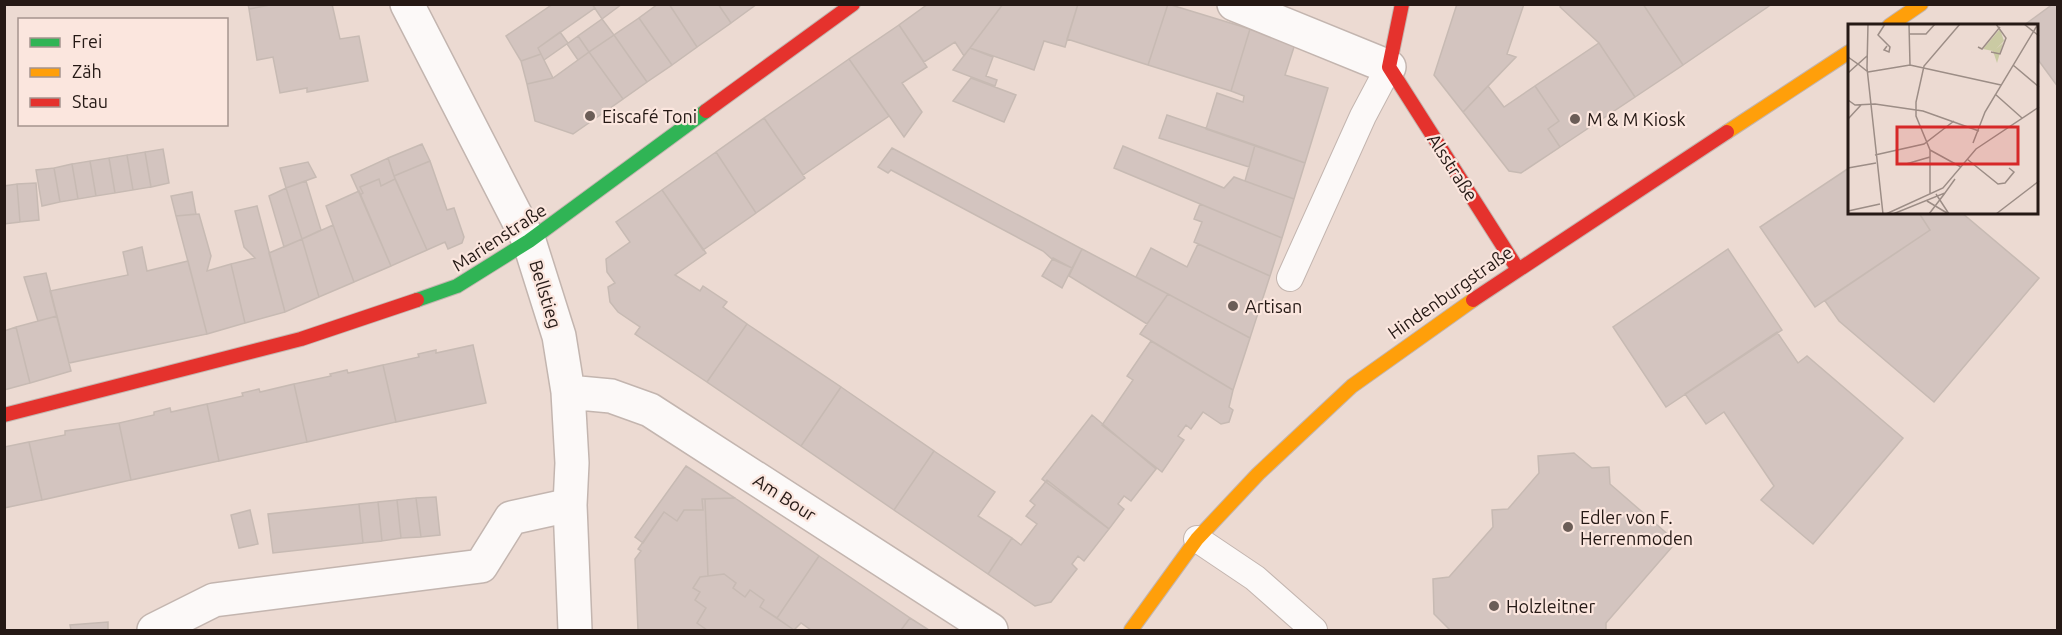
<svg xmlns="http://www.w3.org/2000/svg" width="2062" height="635" viewBox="0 0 2062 635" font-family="Ubuntu,sans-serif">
  <rect width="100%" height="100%" fill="#ecdad2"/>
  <path fill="#d3c4bf" stroke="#c7bab3" stroke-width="1.5" d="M248,4H275L249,9Z
    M275,4H332L340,39L359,36L368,81L307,92V88L280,93L273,57L257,60L249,9Z
    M553,4H592L595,8L538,48L541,54L521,61L506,36Z
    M592,4H622L602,19Z
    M658,4H669L697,47L672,65L639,18Z
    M669,4H718L731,23L697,47Z
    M718,4H757L731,23Z
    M928,4H1003L964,56L955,42L924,62L899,25Z
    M1003,4H1078L1065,47L1044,41L1034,70L970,48Z
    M1078,4H1168L1148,65L1067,39Z
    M1168,4L1250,29L1231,91L1148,65Z
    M1457,4H1524L1507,54L1516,57L1463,112L1434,75Z
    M1562,4H1643L1683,65L1635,97L1599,43L1560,7Z
    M1643,4H1772L1683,65Z
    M2053,4H2058V87L2036,57V26H2023Z
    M639,18L672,65L647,82L614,35Z
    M602,19L614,35L589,52L578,36Z
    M899,25L927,67L902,83L922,112L904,137L849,59Z
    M1250,29L1295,44L1285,75L1328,88L1305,163L1206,129L1217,93L1243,102L1244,96L1231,91Z
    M560,32L568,43L544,60L538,48Z
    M614,35L647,82L623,99L589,52Z
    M578,36L589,52L578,60L567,44Z
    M1599,43L1635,97L1560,147L1548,129L1559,121L1535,86Z
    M970,48L993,57L986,76L997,80L995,86L953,70Z
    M589,52L623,99L573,134L535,121L527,84L553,78Z
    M541,54L553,78L527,84L521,61Z
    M849,59L889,116L803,175L764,118Z
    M971,78L1016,95L1004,122L953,101Z
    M1488,86L1504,107L1535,86L1559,121L1548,129L1560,147L1521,173L1509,171L1463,112Z
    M1167,115L1255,145L1249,167L1159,138Z
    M764,118L805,178L756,213L716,152Z
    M422,144L430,161L394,176L388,158Z
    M1255,145L1305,163L1294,199L1245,181Z
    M1123,146L1224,188L1234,177L1294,199L1282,238L1114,168Z
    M892,148L1082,249L1072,268L1052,259L1043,251L891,170L888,173L878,167Z
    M163,149L169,183L151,187L145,152Z
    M145,152L151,187L133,190L127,155Z
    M716,152L756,213L703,250L662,190Z
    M127,155L133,190L115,193L109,158Z
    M109,158L115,193L96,196L90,161Z
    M388,158L395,179L381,186L379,179L360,187L363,193L360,195L351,175Z
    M90,161L96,196L78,199L72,164Z
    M430,161L447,210L454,208L464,237L462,243L448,249L445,242L427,250L394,176Z
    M308,162L316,177L286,188L280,168Z
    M72,164L78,199L60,202L54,168Z
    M54,168L60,202L42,206L36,170Z
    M1849,168V213H1919L1930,230L1815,307L1760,227Z
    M379,179L381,186L395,179L427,250L391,266L360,195L363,193L360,187Z
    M306,181L321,230L302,239L286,188Z
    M36,183L39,220L20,222L17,184Z
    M17,184L20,222L4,224V186Z
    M286,188L302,239L284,247L269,196Z
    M662,190L706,253L675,275L700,291L703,286L727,302L723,307L747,324L707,382L635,334L640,327L618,312L610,302L608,287L615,283L607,272L606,259L630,242L616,222Z
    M359,191L391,266L354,282L326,206Z
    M192,192L196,214L176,216L171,196Z
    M1200,204L1282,238L1270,276L1194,242L1202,222L1194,219Z
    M257,206L285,312L245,323L231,264L255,258L244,247L235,211Z
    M1919,213H1962L2039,278L1934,402L1839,321L1825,301L1930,230Z
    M199,214L211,256L207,271L231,264L245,323L207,334L176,216Z
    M333,225L354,282L319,297L302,239Z
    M302,239L319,297L285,312L269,253Z
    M1198,244L1270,276L1250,338L1136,277L1151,248L1187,267Z
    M142,247L147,271L188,261L207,334L69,363L50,291L128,275L123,252Z
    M1082,249L1168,294L1147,324L1069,276Z
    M1728,249L1782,330L1666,407L1613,327Z
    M1053,258L1072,268L1062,288L1042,276Z
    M46,273L57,316L38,321L24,277Z
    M1168,294L1250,338L1233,390L1140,334Z
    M57,316L71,371L30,383L16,327Z
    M747,324L841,387L801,446L707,382Z
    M16,327L30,383L4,390V331Z
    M1777,332L1798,363L1807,356L1903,438L1813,544L1761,500L1774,486L1724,412L1706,424L1685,394Z
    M1151,341L1233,390L1229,407L1233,410L1229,422L1221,424L1203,412L1191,429L1186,425L1178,436L1184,440L1162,472L1102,425L1133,380L1127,376Z
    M473,345L486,403L396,422L383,365L419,357L418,354L436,350V353Z
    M383,365L396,422L307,442L294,384L331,376L330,374L347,370L348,373Z
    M294,384L307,442L219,461L207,404L243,396L242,393L259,389L260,392Z
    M841,387L934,451L894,510L801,446Z
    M207,404L219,461L131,480L119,423L154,415V412L170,408L171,412Z
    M1092,415L1156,469L1131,501L1124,496L1118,504L1124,509L1109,529L1042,479Z
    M119,423L131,480L42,500L29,442L65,435V431Z
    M29,442L42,500L4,508V447Z
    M934,451L995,492L978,516L1012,538L988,574L894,510Z
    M1574,453L1592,468L1609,467L1610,484L1671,537L1672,547L1606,623V630H1450L1434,614L1433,579L1449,577L1493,527L1492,510L1508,509L1539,473L1538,456Z
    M686,466L735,498L702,499L703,510H684L677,521L664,512L643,543L635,537Z
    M1047,480L1109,529L1084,561L1078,556L1072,564L1077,569L1051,602L1035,606L988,574L1012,538L1021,545L1037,524L1026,516L1035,505L1030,501Z
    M436,497L440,535L421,537L416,498Z
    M416,498L421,537L401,538L397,500Z
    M735,498L819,556L777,618L760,607L764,600L750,590L745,597L733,588L736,583L724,574L708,576L705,499Z
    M702,499H705L708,576L700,577L693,588L700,592L695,600L706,608L697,623L707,630H638L635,559L641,551L638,549L664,512L677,521L684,510H703Z
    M397,500L401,538L382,541L378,502Z
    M378,502L382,541L363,543L359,504Z
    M359,504L363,543L273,553L268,514Z
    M250,510L258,544L239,548L231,515Z
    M819,556L910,618L901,630H811L801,623L794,630L777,618Z
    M724,574L736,583L733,588L745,597L750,590L764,600L760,607L794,630H707L697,623L706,608L695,600L700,592L693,588L700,577Z
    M910,618L929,630H901Z
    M108,622V630H71L70,625Z"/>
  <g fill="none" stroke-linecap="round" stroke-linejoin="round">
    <defs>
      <path id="lane" d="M1290,278L1363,116L1389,67
        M1197,539L1255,578L1314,630"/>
      <path id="street" d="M407,4L529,241L559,336L568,392L572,463L570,505L575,630
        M1234,4L1389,67
        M568,392L611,396L650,410L991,630
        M154,630L214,600L481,566L511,518L570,505"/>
      <path id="fast" d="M417,300L457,286L529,241L706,111"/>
      <path id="slow" d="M1889,26L1921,4
        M1727,132L1849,52
        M1131,630L1197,539L1258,474L1352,386L1473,300"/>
      <path id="jam" d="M1402,4L1389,67L1517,268
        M706,111L853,4
        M1473,300L1727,132
        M4,415L301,339L417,300"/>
    </defs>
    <use href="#lane" stroke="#c3b5af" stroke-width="28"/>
    <use href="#street" stroke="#c3b5af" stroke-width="36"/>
    <use href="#fast" stroke="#c3b5af" stroke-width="16"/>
    <use href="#slow" stroke="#c3b5af" stroke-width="16"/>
    <use href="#jam" stroke="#c3b5af" stroke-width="16"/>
    <use href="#lane" stroke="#fcf9f8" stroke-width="26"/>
    <use href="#street" stroke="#fcf9f8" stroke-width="33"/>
    <use href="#fast" stroke="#30b455" stroke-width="14"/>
    <use href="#slow" stroke="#ff9f0a" stroke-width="14"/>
    <use href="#jam" stroke="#e5322d" stroke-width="14"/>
  </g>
  <g fill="#6b5d57" stroke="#fbe6de" stroke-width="2">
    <circle cx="590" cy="116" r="6"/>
    <circle cx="1575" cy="119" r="6"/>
    <circle cx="1233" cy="306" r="6"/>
    <circle cx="1568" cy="527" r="6"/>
    <circle cx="1494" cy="606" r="6"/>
  </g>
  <g text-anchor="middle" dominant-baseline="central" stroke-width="4.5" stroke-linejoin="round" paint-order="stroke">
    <g font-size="18" fill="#251915" stroke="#fbe6de" text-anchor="start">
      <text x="602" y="116">Eiscafé Toni</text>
      <text x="1587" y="119">M &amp; M Kiosk</text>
      <text x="1245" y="306">Artisan</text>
      <text x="1580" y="517">Edler von F.<tspan x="1580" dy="21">Herrenmoden</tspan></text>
      <text x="1506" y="606">Holzleitner</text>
    </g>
    <g font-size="18" fill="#251915" stroke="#fbe6de">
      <text transform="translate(1453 167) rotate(57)">Alsstraße</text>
      <text transform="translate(499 237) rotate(-33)">Marienstraße</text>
      <text transform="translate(1450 292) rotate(-35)">Hindenburgstraße</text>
      <text transform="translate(546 294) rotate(73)">Bellstieg</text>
      <text transform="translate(785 497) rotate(33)">Am Bour</text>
    </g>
  </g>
  <g transform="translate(1848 24)">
    <rect width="190" height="190" fill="#ecdad2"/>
    <path d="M152,5L156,17L148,25L155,19L149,39L145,27L135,25Z" fill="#cacaa3"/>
    <path fill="none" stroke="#9c8d86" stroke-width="1.5" d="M20,0L19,44L35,190M37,0L30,11L42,23L41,28L36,26L39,22M61,0L62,41M176,0L191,12M61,10H78L87,0M130,23L134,25L152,3M143,28L152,30L158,14L148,0M0,33L10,40L19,32M165,41L191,63M20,48L62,41L153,61M0,49L10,40L20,48M147,70L174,94M0,76L7,81L27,80L75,87L131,107M0,95L13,81M125,119L137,88L190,0M82,126L113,143M27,131L76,120L106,97M119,135L150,160L157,159L166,148L161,144M58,140L82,133M0,144L28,139M82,170V126L68,92V78L76,42L112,0M88,170L101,190M79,177L99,189M0,187L32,180M38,190L95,164L128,125L191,83M45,190L97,169L107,155M81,190L97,169M148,190L191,157"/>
    <path fill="#d62828" fill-opacity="0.15" stroke="#d62828" stroke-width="3" d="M49,103H170V140H49Z"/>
    <rect width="190" height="190" fill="none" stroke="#251915" stroke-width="3"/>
  </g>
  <rect width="2062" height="635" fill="none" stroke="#251915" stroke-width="12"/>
  <rect x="18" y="18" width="210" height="108" fill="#fbe6de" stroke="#a5948e" stroke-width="1.5"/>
  <rect x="30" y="38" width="30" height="9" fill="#30b455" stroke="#a5948e" stroke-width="1.5"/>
  <text x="72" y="48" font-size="18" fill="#251915">Frei</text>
  <rect x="30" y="68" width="30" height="9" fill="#ff9f0a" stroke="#a5948e" stroke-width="1.5"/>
  <text x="72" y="78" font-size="18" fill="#251915">Zäh</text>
  <rect x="30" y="98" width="30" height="9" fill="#e5322d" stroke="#a5948e" stroke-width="1.5"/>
  <text x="72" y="108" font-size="18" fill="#251915">Stau</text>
</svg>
